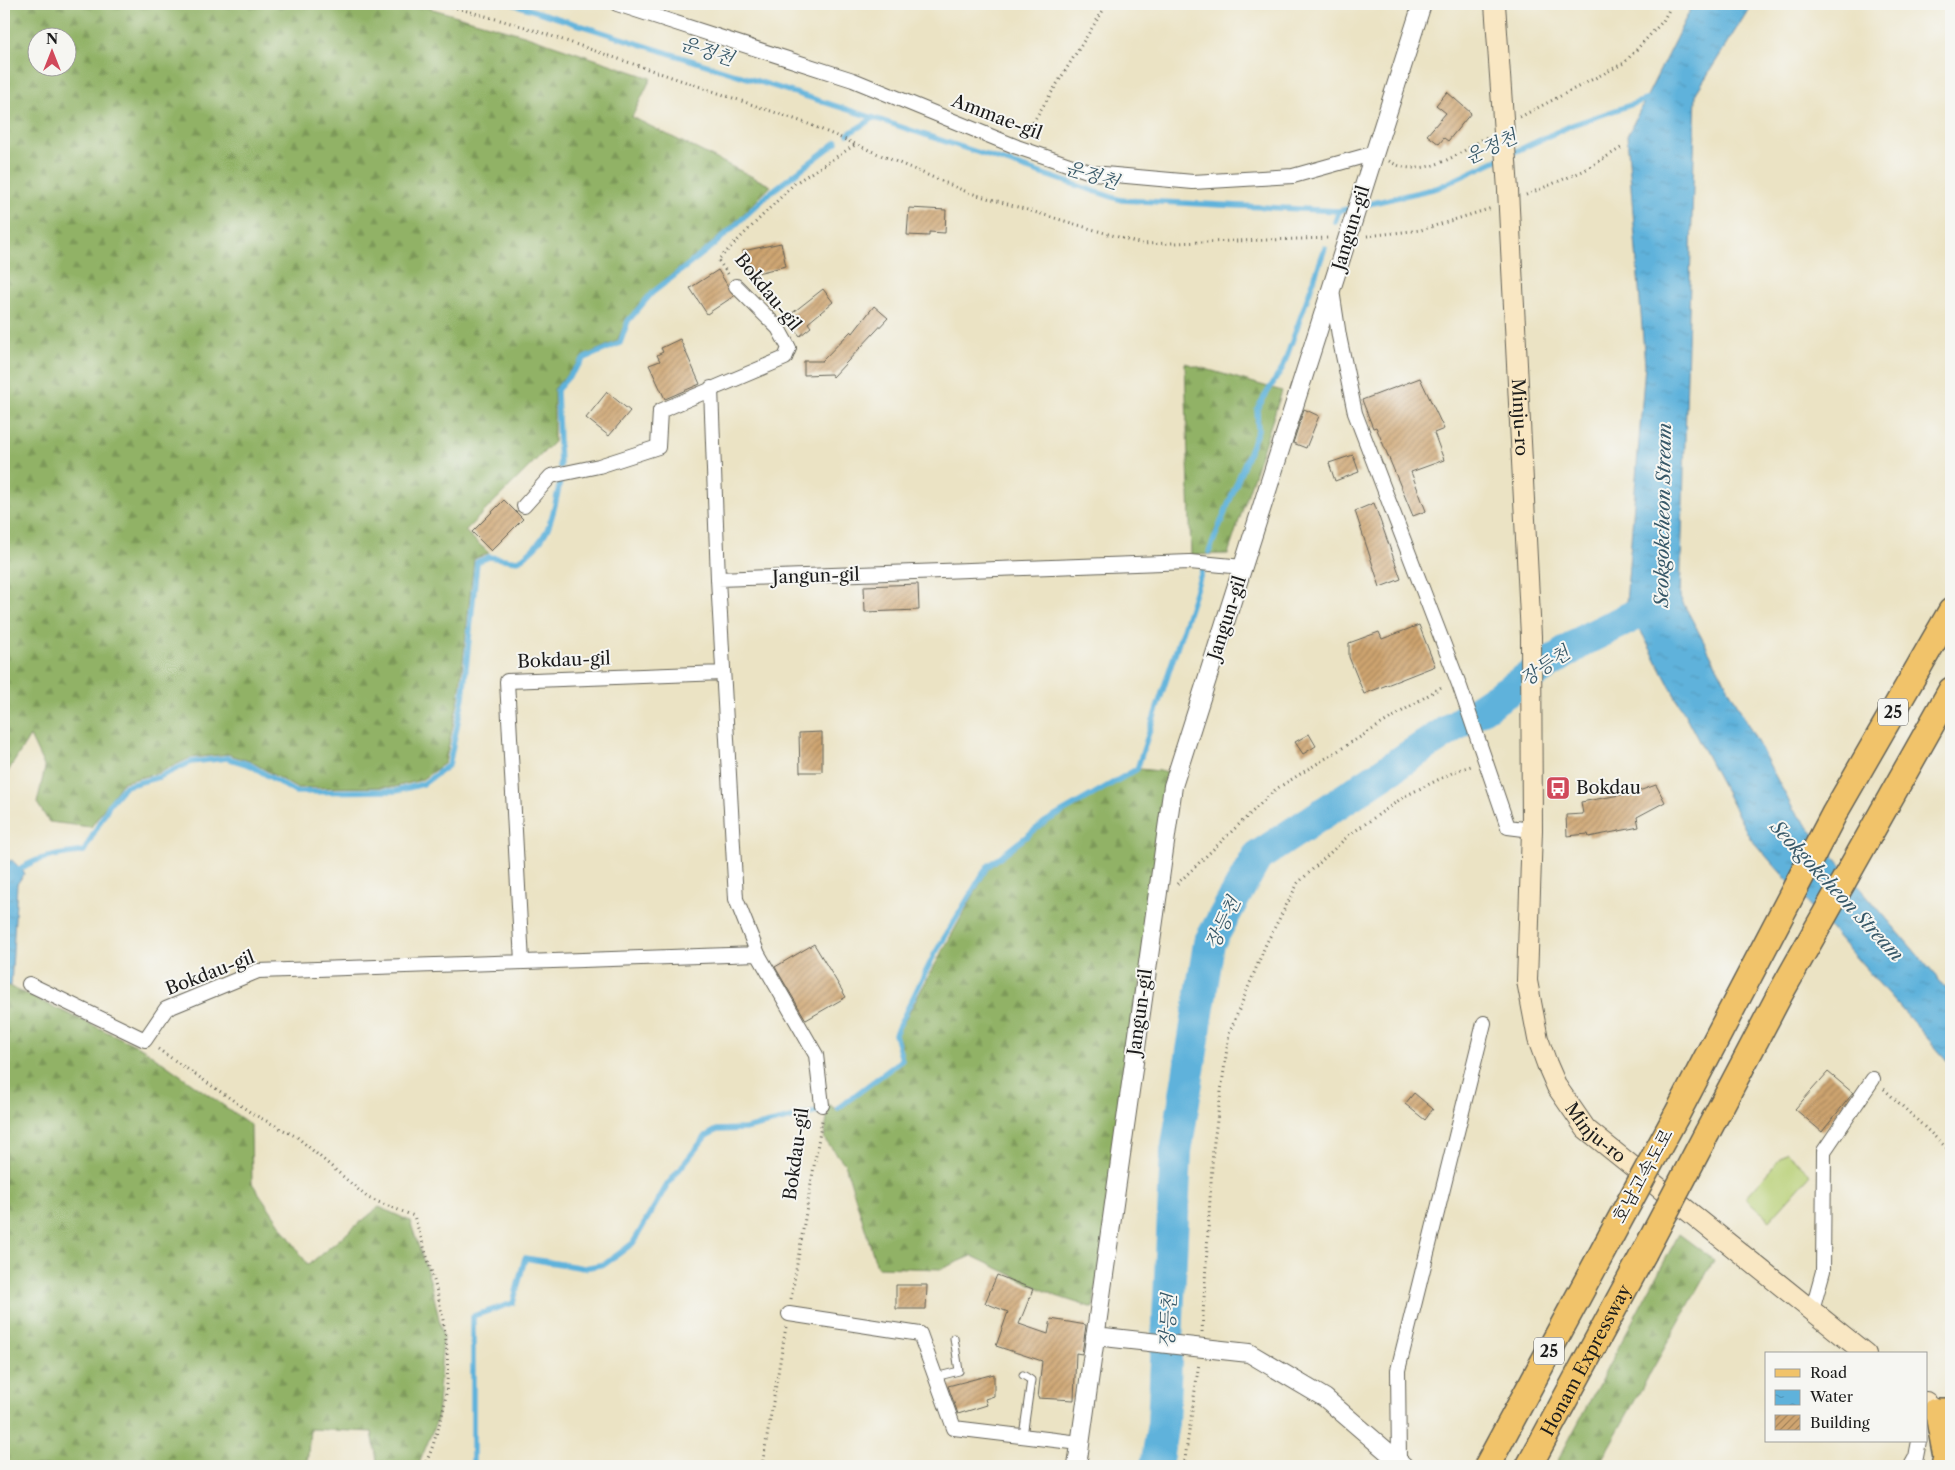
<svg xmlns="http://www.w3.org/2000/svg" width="1955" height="1470" viewBox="0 0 1955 1470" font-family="'Libre Caslon Text','Noto Serif KR',serif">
  <defs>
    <pattern id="forest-firs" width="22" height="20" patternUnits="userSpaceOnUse" patternTransform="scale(1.25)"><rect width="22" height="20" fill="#91b266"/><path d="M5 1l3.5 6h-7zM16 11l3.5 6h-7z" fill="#7c9858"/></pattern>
    <pattern id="water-ripples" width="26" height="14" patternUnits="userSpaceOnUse" patternTransform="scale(1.25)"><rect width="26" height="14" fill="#5fb2db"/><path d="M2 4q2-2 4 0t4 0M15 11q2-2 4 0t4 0" fill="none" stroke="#5298bb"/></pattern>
    <pattern id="building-hatch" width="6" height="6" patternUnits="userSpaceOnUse" patternTransform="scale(1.25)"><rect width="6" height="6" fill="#cea470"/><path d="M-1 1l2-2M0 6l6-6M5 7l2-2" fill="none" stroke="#a6855b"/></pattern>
  </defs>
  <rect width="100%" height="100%" fill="#f6f6f2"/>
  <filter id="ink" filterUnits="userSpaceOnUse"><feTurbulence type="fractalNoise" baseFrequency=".02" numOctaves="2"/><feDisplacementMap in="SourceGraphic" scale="10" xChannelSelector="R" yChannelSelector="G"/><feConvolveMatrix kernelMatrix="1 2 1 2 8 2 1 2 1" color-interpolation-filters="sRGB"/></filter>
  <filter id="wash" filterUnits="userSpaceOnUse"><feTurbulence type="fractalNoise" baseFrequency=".0096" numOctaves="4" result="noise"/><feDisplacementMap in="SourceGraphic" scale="20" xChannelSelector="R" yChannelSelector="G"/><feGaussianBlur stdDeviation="1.12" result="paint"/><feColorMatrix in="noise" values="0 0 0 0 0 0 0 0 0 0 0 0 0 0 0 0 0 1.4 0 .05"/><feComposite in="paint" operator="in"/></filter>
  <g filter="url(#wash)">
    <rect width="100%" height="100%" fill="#ebe3c4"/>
    <path fill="#b7cf74" stroke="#6a7648" d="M1786,1152L1811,1174L1770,1220L1745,1198Z"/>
    <path fill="url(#forest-firs)" stroke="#566741" fill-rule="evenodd" d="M4,4H415L524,35L651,78L632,117L771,186C752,205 733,225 713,242C674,276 638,291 617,341L584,356L554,389V442L465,531L489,553L474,559L459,697L445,763L421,780L395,787L296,788L252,762L228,754L190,758L158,773L123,782L91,827L49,822L37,803L45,768L30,736L4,778ZM38,38H68V68H38Z
      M1185,363L1282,391L1228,554L1191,555Z
      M1139,769L1171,772L1093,1308L1056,1296L972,1256L941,1269L877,1267L845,1164L824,1139L829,1104L838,1111L904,1060L897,1034L988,869L1046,824Z
      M4,984L142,1048L251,1125L252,1183L308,1265L379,1207L410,1221L431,1283L443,1337L437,1420L418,1466H378L372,1432L310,1429L307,1466H4Z
      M1679,1234L1714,1260L1598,1466H1555Z"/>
    <path fill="url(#water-ripples)" stroke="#3e677c" d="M1693,4H1752L1696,93L1680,597L1793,809L1951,994V1065L1750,838L1626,603L1645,365L1627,136Z
      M12,860L25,873L17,884L11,986L4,984V863Z"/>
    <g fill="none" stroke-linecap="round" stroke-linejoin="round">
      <path stroke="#5fb2db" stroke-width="5.5" d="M513,4L874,118L1121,200L1339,211L1437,188L1572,125L1651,98
        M848,134L874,118
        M1335,222L1339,211
        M560,466L557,390L585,358L620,343L628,321L652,293L715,244L771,192L837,142
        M1209,552L1258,430L1257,409L1283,367L1325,248
        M4,882C32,856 47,857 84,851L111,802L125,786L159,777L191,762L227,758L250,765L295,792L396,791L423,784L449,765L463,697L477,562L489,557L518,561C551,539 552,518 560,482
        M838,1108L902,1060L895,1034L934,955L987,867L1045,822L1137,769L1202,571
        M473,1466V1316L513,1303L525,1258L584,1268L605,1264L633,1243L667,1185L706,1136L717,1130L745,1129L817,1112"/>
      <path stroke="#5fb2db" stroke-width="32" d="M1156,1466L1163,1423L1176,1152L1209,943L1257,857L1586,639L1660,603"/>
    </g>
    <g id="blocks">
      <path fill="url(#building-hatch)" d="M1447,92L1471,113L1448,141L1444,138L1439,144L1427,135L1446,113L1436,105Z
        M909,208L946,210L945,233L929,232V236L907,235Z
        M781,243L786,266L749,275L743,251Z
        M718,270L734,296L707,314L690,288Z
        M823,289L833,302L808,323L811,327L800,336L786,318Z
        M874,306L888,318L833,377L831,374L804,375V361H822L851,331L853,333Z
        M680,339L700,384L665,399L649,365L660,361L657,355L663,352L661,348Z
        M1420,378L1444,429L1434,433L1444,460L1411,472L1426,511L1413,516L1376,427L1373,428L1362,400Z
        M607,392L630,411L609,436L586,418Z
        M1304,409L1319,416L1306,448L1293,443Z
        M1353,455L1359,472L1335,481L1329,463Z
        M504,500L523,519L491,551L472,532Z
        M1374,503L1401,579L1380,587L1355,511Z
        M918,584L919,610L865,612L864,586Z
        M1419,625L1435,666L1364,694L1349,657V643L1379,632L1382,639Z
        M822,732V772H800L799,733Z
        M1309,734L1316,746L1303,754L1295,742Z
        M1656,785L1665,802L1637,817L1639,827L1589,837L1588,834L1567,836L1566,815L1583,814L1581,802L1636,792Z
        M814,944L846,997L806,1020L775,967Z
        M1828,1072L1853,1093L1822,1132L1795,1109Z
        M1414,1093L1433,1109L1425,1120L1405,1104Z
        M997,1275L1033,1289L1019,1324L1048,1334L1051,1319L1086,1325L1082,1354L1076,1353L1074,1400L1038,1398L1042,1361L996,1346L1008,1312L985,1303Z
        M896,1285H927L926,1309H896Z
        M994,1374V1396L985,1399L987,1405L958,1414L948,1386Z"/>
    </g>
  </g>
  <g filter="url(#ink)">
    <use href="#blocks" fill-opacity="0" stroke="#646257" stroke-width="1"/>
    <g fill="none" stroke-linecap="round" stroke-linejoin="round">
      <defs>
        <path id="service" d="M1023,1375L1031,1380L1023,1436
          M935,1377L959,1371L954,1338"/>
        <path id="minor" d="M617,4L853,80L1017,147L1093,173L1193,182L1293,176L1375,153
          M1332,290L1339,336L1355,413L1460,687L1508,827L1532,830
          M711,388L718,579L736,899L758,954L816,1055L822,1105
          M524,506L551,476L599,466L658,447L660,411L785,358L789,348L778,328L736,286
          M718,579L1190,562L1243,567
          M522,962L507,681L723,673
          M29,984L145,1040L166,1009L258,971L758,954
          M1812,1311L1823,1271L1824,1151L1873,1079
          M789,1314L920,1334L954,1428L1080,1443
          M1399,1461L1398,1370L1484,1023
          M1911,1466L1916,1457L1919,1441"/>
        <path id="tertiary" d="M1095,1336L1249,1353L1325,1398L1404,1466
          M1077,1466L1173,786L1422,4"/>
        <g id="secondary">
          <path id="s1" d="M1495,4L1508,190L1531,636L1532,830L1527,981L1538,1039L1547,1064L1557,1087L1586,1129L1866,1354"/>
          <path d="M1926,1402L1951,1422"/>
        </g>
        <path id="primary" d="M1942,1466L1944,1457L1935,1409H1951"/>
        <g id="motorway">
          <path d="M1676,1116L1834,814L1951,611"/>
          <path d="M1707,1133L1779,996L1951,690"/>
          <path d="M1487,1466L1611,1236"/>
          <path id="s2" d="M1529,1466L1644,1253"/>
        </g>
      </defs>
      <use href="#service" stroke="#646257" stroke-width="9"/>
      <use href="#minor" stroke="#646257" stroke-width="16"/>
      <use href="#tertiary" stroke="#646257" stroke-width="20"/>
      <use href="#secondary" stroke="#646257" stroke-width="22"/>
      <use href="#primary" stroke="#646257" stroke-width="24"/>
      <use href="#motorway" stroke="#646257" stroke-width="28"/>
      <path stroke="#646257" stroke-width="3" stroke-dasharray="1 4" stroke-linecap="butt" d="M442,4L525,27L806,123L967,192L1142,244L1330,238
        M1520,117L1624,63L1663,21L1672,4
        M1025,135L1107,4
        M1389,161C1422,181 1459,154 1486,137
        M1526,195L1583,171L1621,148
        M1367,236L1421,230L1492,208
        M728,274L718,260L795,183L855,145
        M1177,884L1276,789L1443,686
        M158,1049L253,1114L297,1137L368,1198L414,1216C437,1287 463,1361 436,1435C433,1445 430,1457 423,1466
        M1884,1089L1951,1152
        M791,1299L822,1120
        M1202,1332L1213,1149L1229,1034L1266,944L1298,883L1348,836L1405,796L1458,770L1471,766
        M762,1466L786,1327
        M1184,1466L1199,1363"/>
      <use href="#service" stroke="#fff" stroke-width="7"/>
      <use href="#minor" stroke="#fff" stroke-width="14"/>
      <use href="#tertiary" stroke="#fff" stroke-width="18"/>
      <use href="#secondary" stroke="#f9e7c3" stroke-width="20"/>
      <use href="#primary" stroke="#f1c36a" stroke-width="21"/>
      <use href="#motorway" stroke="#f1c36a" stroke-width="25"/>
      <defs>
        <path id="motorway-bridge" d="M1611,1236L1676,1116
          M1644,1253L1707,1133"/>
      </defs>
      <use href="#motorway-bridge" stroke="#646257" stroke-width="28" stroke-linecap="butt"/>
      <use href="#motorway-bridge" stroke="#f1c36a" stroke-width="25"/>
    </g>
  </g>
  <defs>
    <symbol id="bus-square" viewBox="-11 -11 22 22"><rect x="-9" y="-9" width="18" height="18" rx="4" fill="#d1495b" stroke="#f6f6f2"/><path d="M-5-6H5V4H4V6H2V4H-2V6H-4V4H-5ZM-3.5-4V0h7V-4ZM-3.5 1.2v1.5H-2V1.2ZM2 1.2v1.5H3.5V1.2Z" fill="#fff"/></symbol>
  </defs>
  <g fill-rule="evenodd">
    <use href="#bus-square" x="1544" y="774" width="28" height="28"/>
  </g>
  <g text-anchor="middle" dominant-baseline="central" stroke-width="4" stroke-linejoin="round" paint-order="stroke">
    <g fill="#f6f6f2" stroke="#5d5d5c" stroke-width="1">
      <rect x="1878" y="698.5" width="30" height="27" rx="4"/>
      <rect x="1534" y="1337.5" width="30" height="27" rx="4"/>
    </g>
    <g font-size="16" font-weight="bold" fill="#1c1c1c">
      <text x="1893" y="712">25</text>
      <text x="1549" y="1351">25</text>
    </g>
    <g font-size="18" fill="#1c1c1c" stroke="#f6f6f2">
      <text transform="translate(997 117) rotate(21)">Ammae-gil</text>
      <text transform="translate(1351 228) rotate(-73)">Jangun-gil</text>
      <text transform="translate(768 292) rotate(51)">Bokdau-gil</text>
      <text stroke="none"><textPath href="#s1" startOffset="414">Minju-ro</textPath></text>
      <text transform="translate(816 576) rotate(-2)">Jangun-gil</text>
      <text transform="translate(1227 618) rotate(-72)">Jangun-gil</text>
      <text transform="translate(564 660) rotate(-2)">Bokdau-gil</text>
      <text transform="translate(210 973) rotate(-21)">Bokdau-gil</text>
      <text transform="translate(1140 1012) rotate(-82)">Jangun-gil</text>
      <text stroke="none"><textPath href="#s1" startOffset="1149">Minju-ro</textPath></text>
      <text transform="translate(796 1154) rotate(-82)">Bokdau-gil</text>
      <text transform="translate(1643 1176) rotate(-61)">호남고속도로</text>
      <text stroke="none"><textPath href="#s2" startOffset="120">Honam Expressway</textPath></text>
    </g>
    <g font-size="18" fill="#1c1c1c" stroke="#f6f6f2" text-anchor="start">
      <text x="1576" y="788">Bokdau</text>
    </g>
    <g font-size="19" font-style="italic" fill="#375868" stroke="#f6f6f2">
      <text transform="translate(707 51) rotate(18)">운정천</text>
      <text transform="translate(1491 147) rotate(-25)">운정천</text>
      <text transform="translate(1092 175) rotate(17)">운정천</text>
      <text transform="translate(1663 515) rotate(-89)">Seokgokcheon Stream</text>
      <text transform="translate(1545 666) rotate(-34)">장등천</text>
      <text transform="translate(1837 891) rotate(47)">Seokgokcheon Stream</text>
      <text transform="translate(1223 923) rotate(-64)">장등천</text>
      <text transform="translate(1168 1321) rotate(-87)">장등천</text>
    </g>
  </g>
  <rect width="1955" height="1470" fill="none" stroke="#f6f6f2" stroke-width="20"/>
  <rect x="1765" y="1352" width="162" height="90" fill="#f6f6f2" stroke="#9f9f9c"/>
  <rect x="1775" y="1369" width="25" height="8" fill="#f1c36a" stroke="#9f9f9c"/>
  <text x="1810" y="1378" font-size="15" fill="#1c1c1c">Road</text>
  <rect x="1775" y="1390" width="25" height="15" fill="url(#water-ripples)" stroke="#9f9f9c"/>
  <text x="1810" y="1402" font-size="15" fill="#1c1c1c">Water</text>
  <rect x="1775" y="1415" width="25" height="15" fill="url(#building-hatch)" stroke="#9f9f9c"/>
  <text x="1810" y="1428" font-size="15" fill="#1c1c1c">Building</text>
  <g transform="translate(52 52)"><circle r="24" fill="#f6f6f2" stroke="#9f9f9c"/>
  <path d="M0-4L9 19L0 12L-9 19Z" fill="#d1495b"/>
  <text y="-8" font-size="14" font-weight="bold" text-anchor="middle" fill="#1c1c1c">N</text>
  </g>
</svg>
